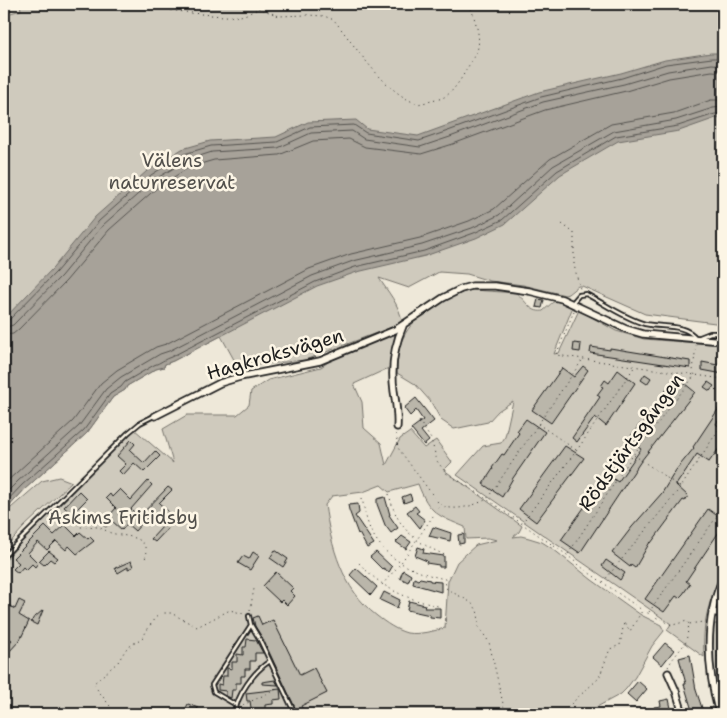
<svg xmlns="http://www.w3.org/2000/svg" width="727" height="718" viewBox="0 0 727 718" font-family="'Shantell Sans',sans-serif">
  <rect width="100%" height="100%" fill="#eee8d9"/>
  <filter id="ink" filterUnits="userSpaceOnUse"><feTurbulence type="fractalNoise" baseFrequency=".02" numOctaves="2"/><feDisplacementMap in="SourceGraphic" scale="10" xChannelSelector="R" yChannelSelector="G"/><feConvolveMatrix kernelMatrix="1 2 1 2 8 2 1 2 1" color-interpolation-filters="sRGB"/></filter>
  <g filter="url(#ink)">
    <path fill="#cfcabd" stroke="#76736c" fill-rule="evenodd" d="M20,4H723V324L645,314L582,286H578L568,294L565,295L523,285L490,281L467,274L439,272L409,288L379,278C387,291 400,305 402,322L392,327L305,360L238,367L221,336L173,361L165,364L164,367L156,369L127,386L125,390L113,397L87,433L25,489L4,512V15L21,10Z
      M473,290L516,293C526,300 530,313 543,311C557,299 551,300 570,305L572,309L554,354L559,353L579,310L616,331L644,339L723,345V569C709,601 702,621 704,657L667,630L671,624L457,475L483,446L501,443L505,437L513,401L498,411L488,422L454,429L441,420L431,402L415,384L397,373C396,346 405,325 428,311C431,309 435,307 438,305C450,298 460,292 473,290Z
      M396,333L392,351L391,367L354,384L362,402L364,428L381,443L386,465L400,439L410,432L424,448L436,440L452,462L444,470L522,526L519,532L513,537L521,536L529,538L542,542L553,549L592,580L641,615L661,625L664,631L652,646L635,677L626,689L621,694L595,708L591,714H4V562L28,534L59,506L134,429L173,463L163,429L187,415H237L249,405L251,391L268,380L321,367L331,360ZM418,484C429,513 438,516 465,527L466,539L488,538L497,540L476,545L457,562L448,581L445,628C434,631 418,635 407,633C396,630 386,623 377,616C342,589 331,546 325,505L332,496L363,492L381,485L389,492Z
      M59,477L72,482L24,527L4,549V514L42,481Z
      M722,617H723V711L718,696L712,660L714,624H722Z"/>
    <path fill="#a7a299" stroke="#6f6c67" d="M711,53H721L723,55V118H716L679,131L618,141L560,175L505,224L476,238L425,256L357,272L317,286L173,361L165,364L164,367L156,369L127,386L125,390L113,397L87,433L25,489L4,512V319L53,268L95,217L147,171L182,149L210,141L276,137L308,122L356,120L367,129L418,136L539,92L621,73L665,60Z"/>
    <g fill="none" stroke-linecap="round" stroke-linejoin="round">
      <path stroke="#54524e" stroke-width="1" d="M4,321L9,320L56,272L99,221L151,175L184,154L211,146L277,142L310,127L354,125L366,133L419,141L448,131L541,97L622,78L666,64L712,58H723
        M4,328L13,325L61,276L103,225L154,180L187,160L212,152L278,148L311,133L352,131L364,139L420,147L450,137L543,102L624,84L668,71L712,64L723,65
        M4,335L13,334L19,329L66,281L109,230L159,186L190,167L214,160L279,155L313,141L349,139L365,147L421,154L453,144L545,110L626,91L669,78L712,71L723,72
        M4,484L73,421L101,383L117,370L156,347L166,344L309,269L351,254L420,238L469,221L494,209L550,159L611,124L674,113L711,100H723
        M4,495L18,481L79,426L106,389L121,377L160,354L169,351L312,276L353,261L422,245L472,228L499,215L553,166L614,131L676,120L713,108L723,107
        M4,504L22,485L84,430L110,394L121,387L125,382L154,365C161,363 164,359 171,357L315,282L355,267L424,251L474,233L502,220L557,171L616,136L678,126L715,114H723"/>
    </g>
    <path fill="#bab6aa" stroke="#1c1c1c" d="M538,299L544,300L542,308L536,307Z
      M574,343L581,344L580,352L573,351Z
      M591,347L610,350V348L690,361V368L590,353Z
      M702,362L723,366V374L702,370Z
      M583,366L588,370L551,423L532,410L562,368L574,377Z
      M618,370L635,383L606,426L595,417L577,442L572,438L600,397L597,395L603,387L601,386L605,380L609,383Z
      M645,374L651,378L647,384L641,380Z
      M679,379L695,392L641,461L580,553L561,540L598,488L596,487L605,473L618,482L641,449L628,440L640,424L642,425L651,413L652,414L667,389L670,391Z
      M708,382L714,386L710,391L704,387Z
      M416,398L434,421L421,431L429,441L424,445L411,429L423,420L416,410L410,416L404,408Z
      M723,402V414L716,424L723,429V450L720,447L709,462L697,454L676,485L688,496L685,501L683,500L651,543L650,542L635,568L631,565L630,567L612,553L632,527L662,493L676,470L694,448L693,447Z
      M526,419L545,432L513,478L502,497L483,484L493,469L492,468L502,454L504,455L519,433L517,431Z
      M131,440L135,444L130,450L144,463L155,451L160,456L144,472L134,463L123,475L119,471L126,464L117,456Z
      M565,446L584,458L536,522L519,509Z
      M148,481L152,485L131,509L139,517L168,487L172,490L159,503L169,512L163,518L171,525L155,542L151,539L163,526L150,514L135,531L127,524L122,530L112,521L106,527L102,524L116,508L106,498L110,494L112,497L120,489L131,500Z
      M79,491L87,499L72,514L64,507Z
      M410,494L412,500L404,503L402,497Z
      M385,497L390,515H389L398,528L391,533L385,525L377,504V499Z
      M358,504L359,513L355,516L374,544L367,548L359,533L358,534L349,510L348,505Z
      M415,506L419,511L416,513L425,520L420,528L407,512Z
      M708,509L723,520V526L686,581L690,584L683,594L679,598L676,596L664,612L645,599Z
      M65,525L76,536L80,532L88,539L90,537L94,541L77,554L69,546L66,550L56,541L47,550L38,542L28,553L38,563L35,567L32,564L26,570L23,567L18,573L13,569L19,563L13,558L45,526L54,535Z
      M433,527L451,533L450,541L429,536Z
      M464,534V543L459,544L458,535Z
      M402,536L411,542L406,549L396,542Z
      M418,547L424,549L423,553L444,556V567H439V565L426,563L427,561L415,556Z
      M275,550L288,559L283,567L270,558Z
      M49,551L58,558L54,562L50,559L44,565L39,561Z
      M253,552L259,556L250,570L238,563L243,556L249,559Z
      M376,552L392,567L389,572L383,568L382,569L370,557Z
      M606,560L625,573L620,580L602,566Z
      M131,561L133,567L128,569V567L118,573L115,568Z
      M356,568L377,587L371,595L350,575Z
      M403,570L411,575L408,582L400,578Z
      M276,572L293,588L290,591L295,596L287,605L282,600L280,602L263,586Z
      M414,578L418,580L420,578L430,580V581L441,582V592L413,584Z
      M384,592L400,600L397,608L380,600Z
      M19,600L25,603L19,615L29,621L20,640L8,653L4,649L12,640L4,635V603L15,609Z
      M409,601L425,605L424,608H440V618L430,617V615L407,610Z
      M43,610L37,625L31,622L34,617H35Z
      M258,616L262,625L273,620L300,675L314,668L327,693L301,706L305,714H298L263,639L255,626L253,618Z
      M247,639L256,640L263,653H255V661H250V669H245V676H241V683H236V690H232L231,698L226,696V691L218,690V684L222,685L223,676H227V668L232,669V662H237V654L243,655V647H246Z
      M665,643L674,650L662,665L653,657Z
      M690,655L696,690L704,714H693L684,684H686L679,658Z
      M275,680L278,685L262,684V682Z
      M638,681L647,689L636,702L627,694Z
      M280,689L281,699L273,700V704L265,705V710H257V713L252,714L250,701H247L246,693Z
      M669,699L672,713L655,714L654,707L661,706L660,701Z
      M188,704L198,708L195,714H183Z"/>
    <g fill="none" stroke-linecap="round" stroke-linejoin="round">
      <defs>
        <path id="service" d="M573,302L579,295L586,294C605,304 624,318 645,324C662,328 684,323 696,338
          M700,337L710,333H723
          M4,556L128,433L140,423L154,416
          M249,616L251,625L260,640L295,714
          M236,705L214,692L212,685L251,625
          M235,714C236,696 254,671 270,661"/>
        <path id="minor" d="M155,416L220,383L240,377L320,361L395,330L443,298L461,289L472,286H495L529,291L562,299L626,329L643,334L723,341
          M397,427C398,414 396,404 394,391C391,369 394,346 403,326
          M712,612L723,614
          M668,673L676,691L683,714
          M719,714C707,669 703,622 723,578"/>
      </defs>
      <use href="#service" stroke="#1c1c1c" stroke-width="6"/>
      <use href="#minor" stroke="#1c1c1c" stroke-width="9"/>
      <path stroke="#1c1c1c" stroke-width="1" stroke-dasharray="1 4" stroke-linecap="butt" d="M147,4C157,10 227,18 240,16C246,15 253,11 258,9
        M249,4L279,16L307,15L324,16L334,20C356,47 385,93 418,104C426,102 434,101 442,98C456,93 469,64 477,51C482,36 474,19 470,4
        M4,7L14,4
        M562,224L574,233V265L580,289
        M574,311L556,355L723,379
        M419,421L431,439L437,461L446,473L475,491L567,555L585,570L642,610L669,624L673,625L687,621L689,624
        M538,424L576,450
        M396,434L398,448L440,505C454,512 474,506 487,499L583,359
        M634,455L680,487
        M389,494C397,529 415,542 447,556
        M362,498C364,508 366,519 370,529C385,560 413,572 445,579L446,588C462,600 482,600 478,626L489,642L504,708L510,713L515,714
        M56,511L77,523L80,527C86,527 91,526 97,527C102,528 106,531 111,533C129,538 150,534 145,560
        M522,523L577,450L635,366
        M568,554L633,455L695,375L693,371L696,345
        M359,563C383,589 404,598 438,606
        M603,582L681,487L723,423
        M382,585L400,564L440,506
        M250,610L254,589
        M649,612L723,508
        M721,621L718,654L723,700
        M668,667L672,660L686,642L689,624L703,622
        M243,705L277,689
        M116,714L97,689L94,683L118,662L126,649L143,637L154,619L161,613H171L197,627L230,610L244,614
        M560,714L599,678L610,649L620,645L624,622L630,631L642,611"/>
      <use href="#service" stroke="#fcf5e5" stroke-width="2.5"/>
      <use href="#minor" stroke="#fcf5e5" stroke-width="5.5"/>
    </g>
  </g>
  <g text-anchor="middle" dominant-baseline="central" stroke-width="5" stroke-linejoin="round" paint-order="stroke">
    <g font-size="19" fill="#52504c" stroke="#fcf5e5">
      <text x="172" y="160">Välens<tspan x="172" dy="22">naturreservat</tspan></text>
      <text x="123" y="517">Askims Fritidsby</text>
    </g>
    <g font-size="19" fill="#1c1c1c" stroke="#fcf5e5">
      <text transform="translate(275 354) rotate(-16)">Hagkroksvägen</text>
      <text transform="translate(631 442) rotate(-54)">Rödstjärtsgången</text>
    </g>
  </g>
  <rect width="727" height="718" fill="none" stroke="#fcf5e5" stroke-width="20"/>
  <rect x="10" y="10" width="707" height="698" fill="none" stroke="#1c1c1c" stroke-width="2" filter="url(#ink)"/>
</svg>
